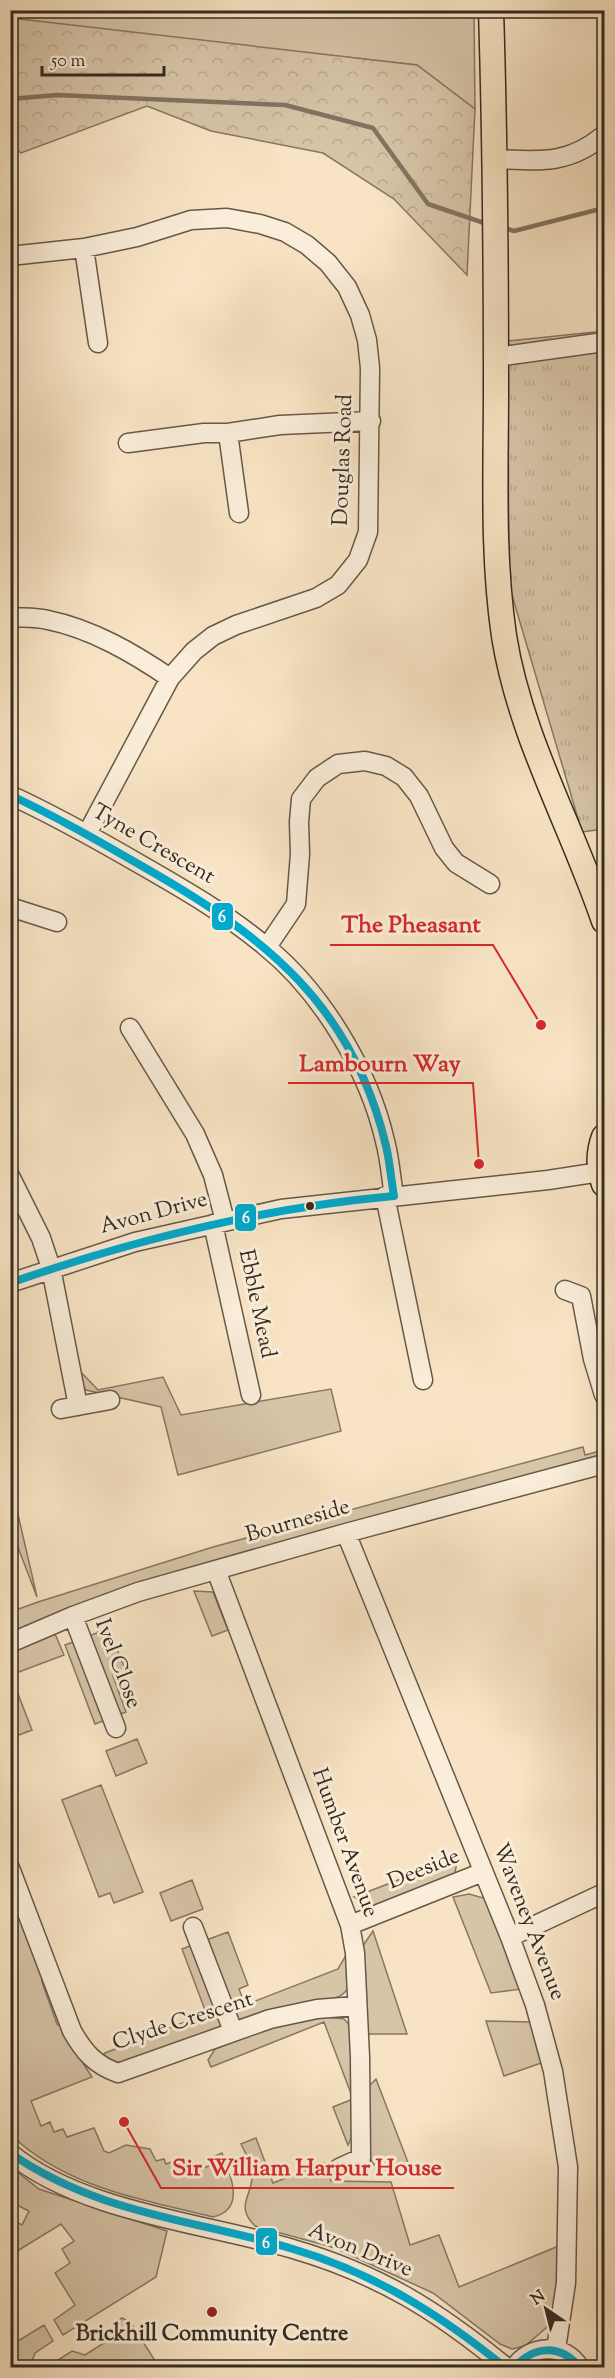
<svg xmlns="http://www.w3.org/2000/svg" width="615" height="2378" viewBox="0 0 615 2378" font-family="'Sorts Mill Goudy',serif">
  <defs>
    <pattern id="forest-crowns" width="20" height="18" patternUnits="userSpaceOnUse" patternTransform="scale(1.5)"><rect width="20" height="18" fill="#d7c5a8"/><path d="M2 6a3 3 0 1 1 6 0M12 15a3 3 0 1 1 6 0" fill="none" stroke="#b9a990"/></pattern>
    <pattern id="park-tufts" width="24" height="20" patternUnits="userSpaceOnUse" patternTransform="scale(1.5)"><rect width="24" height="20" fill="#d7c5a8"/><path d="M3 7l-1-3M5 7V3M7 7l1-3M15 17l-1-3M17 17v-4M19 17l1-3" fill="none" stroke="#b9a990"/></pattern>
  </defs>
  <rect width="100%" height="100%" fill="#f8e4c4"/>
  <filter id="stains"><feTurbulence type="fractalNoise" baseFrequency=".00333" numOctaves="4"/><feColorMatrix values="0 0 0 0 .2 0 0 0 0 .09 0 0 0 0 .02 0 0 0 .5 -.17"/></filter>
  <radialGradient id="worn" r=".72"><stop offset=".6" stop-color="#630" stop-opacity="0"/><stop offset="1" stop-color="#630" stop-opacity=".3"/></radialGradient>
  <path fill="#d7c5a8" stroke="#867864" stroke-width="1.5" d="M11,10L474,11L475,109L417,65L67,26L11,18Z
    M79,1370L98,1390L163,1377L181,1415L331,1389L341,1431L178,1475L161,1407L86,1390L80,1383Z
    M583,1447L585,1455L604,1450L598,1458L11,1634L10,1612L38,1602L213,1547Z
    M10,1484H11L37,1597L11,1529Z
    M194,1591L213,1592L228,1630L212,1636Z
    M105,1620L126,1671L113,1676L126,1712L95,1724L65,1645L97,1633Z
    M51,1633L56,1636L64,1655L11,1675V1650Z
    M11,1676L32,1730L11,1738H10Z
    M137,1739L147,1763L116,1776L106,1751Z
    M101,1785L143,1892L114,1903L110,1893L99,1897L62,1800Z
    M458,1857L454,1877L372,1909L354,1897Z
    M192,1880L203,1909L171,1921L160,1893Z
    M10,1885L43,1968L42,1982L57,2024L67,2031L73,2048L92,2077L31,2101L41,2126L50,2122L54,2132L63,2129L67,2137L94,2128L104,2151L109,2153L126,2145L150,2149L156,2161L164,2159L166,2164L175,2161L179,2170L189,2167L191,2172L215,2164L213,2157L222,2153C231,2175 246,2210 213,2217C141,2199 67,2188 11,2135Z
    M469,1894L487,1899L522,1989L491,1993L453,1897Z
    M373,1931L407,2034H368L364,2028L360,1950Z
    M228,1932L248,1985L239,1989L245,2005L338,1969L348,1952C349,1964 353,1982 345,1992C335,2003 311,2001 297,2005C240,2021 185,2042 130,2063H116L101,2058L105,2053L203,2015L205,2010L182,1949Z
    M325,2017L344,2019C347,2022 351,2026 352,2030C357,2048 357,2131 348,2145L333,2107L353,2099L324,2022L211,2067L208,2060L215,2049L279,2025Z
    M486,2021L533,2022L544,2062L504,2076Z
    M376,2079L409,2165C394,2171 377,2175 370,2158L366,2089Z
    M256,2138L273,2183L324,2163L331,2181L391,2182L410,2245L439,2235L459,2287L561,2245L554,2316L546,2328L525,2346L512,2349L500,2344L433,2293L335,2248L255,2226C233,2204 255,2195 252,2171C251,2163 245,2152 241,2144Z
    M11,2167L39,2189L167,2231L156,2277L63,2335L54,2320L75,2305L55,2273L70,2263L62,2249L74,2241L61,2224L11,2255V2219L22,2225L29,2211L11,2202Z
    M122,2318L131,2323L159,2367H47L72,2351L85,2355L112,2338L116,2322Z
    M44,2325L53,2341L35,2353L30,2367H11V2330L18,2341Z"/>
  <path fill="url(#forest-crowns)" stroke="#867864" stroke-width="1.5" d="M11,18L417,65L475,109L467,275L394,199L323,153L211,131L147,106L21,153L11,144Z"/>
  <path fill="url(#park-tufts)" stroke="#867864" stroke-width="1.5" d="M604,331V829L582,832L509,585L508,341Z"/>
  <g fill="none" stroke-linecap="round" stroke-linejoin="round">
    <path stroke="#827462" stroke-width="4.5" d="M10,99L57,95L285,105L373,128L428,204L487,224
      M501,227L514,231L604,208"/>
    <defs>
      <path id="minor" d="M496,159C540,161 568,165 604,135
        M84,248L98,343
        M10,256L84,248L137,237L191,220L227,218L260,224L285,232L307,245L328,263L347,287L360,315L367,340L370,368L368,532L358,560L338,585L316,598L236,625L213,636L194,651L170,678L87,834
        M496,357L604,342
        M128,443L204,433H228
        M239,513L228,433L280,425L371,421
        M10,617C23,618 36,617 48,620C92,629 133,653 170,678
        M10,795C56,816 100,841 143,866C185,890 228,915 265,946C322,992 369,1071 385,1141C390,1159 391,1178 394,1196
        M10,907L57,922
        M267,947L296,904L300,854L299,822L301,799L317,778L338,764L365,761L386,766L404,777L419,796L444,848L456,863L490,884
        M130,1028L195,1134L213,1175L225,1221
        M10,1176L41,1238L51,1268L78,1406
        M385,1196L423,1380
        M213,1224L251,1395
        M10,1283L135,1242L281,1209L548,1180L600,1172
        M565,1290L581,1296L593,1359L604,1395
        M61,1409L110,1400
        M346,1533L510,1937L535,2005L553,2071L568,2167L566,2283L556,2349
        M216,1570L350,1925L355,1953L360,2057L361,2158L339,2168
        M73,1616L116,1728
        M10,1643L73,1616L138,1592L346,1533L604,1464
        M10,1868L72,2031C84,2052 95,2065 118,2073L270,2019L317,2009L356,2006
        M350,1925L483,1872
        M193,1927L233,2031
        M510,1937L604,1893
        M10,2153C81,2212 206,2223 293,2249C379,2274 438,2311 507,2368
        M514,2368C530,2344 565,2342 580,2368"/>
      <path id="major" d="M491,10C495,137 496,262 496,389C496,471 492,554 504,636C520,737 572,826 604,921
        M604,1137C598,1153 598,1168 604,1184"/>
    </defs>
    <use href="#minor" stroke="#66594a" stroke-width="21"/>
    <use href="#major" stroke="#352b21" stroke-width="27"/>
    <use href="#minor" stroke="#faedd9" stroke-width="18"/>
    <use href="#major" stroke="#f8e4c4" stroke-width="24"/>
    <defs>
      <path id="bus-1" d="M10,795C57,817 102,843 147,869C266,937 353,1006 386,1146C390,1163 391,1179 394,1196C262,1208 136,1239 10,1283
        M10,2153C100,2215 193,2219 293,2249C374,2273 441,2315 506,2368
        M514,2368C534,2345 561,2344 580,2368"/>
    </defs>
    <use href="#bus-1" stroke="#faedd9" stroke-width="12"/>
    <use href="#bus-1" stroke="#00a9ce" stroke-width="8"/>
  </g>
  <circle fill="#352b21" stroke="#faedd9" stroke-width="2" cx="310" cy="1206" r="5"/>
  <circle fill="#8f2418" stroke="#faedd9" stroke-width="2" cx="212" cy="2312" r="6"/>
  <g text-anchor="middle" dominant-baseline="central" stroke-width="6" stroke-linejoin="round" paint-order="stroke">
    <g font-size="22" fill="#352b21" stroke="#faedd9">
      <text transform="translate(344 460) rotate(-88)">Douglas Road</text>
      <text transform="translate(153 845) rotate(30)">Tyne Crescent</text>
      <text transform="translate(154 1214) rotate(-15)">Avon Drive</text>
      <text transform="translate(256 1304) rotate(78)">Ebble Mead</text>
      <text transform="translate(298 1522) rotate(-16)">Bourneside</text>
      <text transform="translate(117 1664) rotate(69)">Ivel Close</text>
      <text transform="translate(344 1843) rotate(70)">Humber Avenue</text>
      <text transform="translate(424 1870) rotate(-22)">Deeside</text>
      <text transform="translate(528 1922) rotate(69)">Waveney Avenue</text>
      <text transform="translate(183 2022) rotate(-18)">Clyde Crescent</text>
      <text transform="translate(360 2251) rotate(22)">Avon Drive</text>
    </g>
    <g font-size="22" font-weight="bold" fill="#352b21" stroke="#faedd9">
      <text x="212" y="2335">Brickhill Community Centre</text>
    </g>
  </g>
  <path fill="none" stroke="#d62828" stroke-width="2" d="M541 1025L493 945H330M479 1164L473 1083H288M124 2122L161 2188H454"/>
  <g fill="#d62828" stroke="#faedd9" stroke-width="2">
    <circle cx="541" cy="1025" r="6"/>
    <circle cx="479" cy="1164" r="6"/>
    <circle cx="124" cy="2122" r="6"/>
  </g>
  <g font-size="24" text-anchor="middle" font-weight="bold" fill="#d62828" stroke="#faedd9" stroke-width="6" stroke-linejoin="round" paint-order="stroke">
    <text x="411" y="932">The Pheasant</text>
    <text x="380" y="1071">Lambourn Way</text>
    <text x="307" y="2175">Sir William Harpur House</text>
  </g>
  <g stroke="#faedd9" stroke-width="2">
    <rect x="211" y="902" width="23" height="29" rx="6" fill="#00a9ce"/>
    <rect x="234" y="1203" width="23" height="29" rx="6" fill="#00a9ce"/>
    <rect x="255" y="2227" width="23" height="29" rx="6" fill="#00a9ce"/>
  </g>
  <g font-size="16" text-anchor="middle" font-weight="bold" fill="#fff">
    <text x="222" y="922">6</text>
    <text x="246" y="1223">6</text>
    <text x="266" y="2248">6</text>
  </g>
  <rect width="615" height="2378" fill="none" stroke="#f8e4c4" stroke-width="36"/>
  <rect x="12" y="12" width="591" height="2354" fill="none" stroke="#352b21" stroke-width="3"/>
  <rect x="18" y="18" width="579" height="2342" fill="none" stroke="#352b21" stroke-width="1.5"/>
  <g transform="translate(546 2309) rotate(325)" stroke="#faedd9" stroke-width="4.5" paint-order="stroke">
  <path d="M0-4.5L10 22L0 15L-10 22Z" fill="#352b21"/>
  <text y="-9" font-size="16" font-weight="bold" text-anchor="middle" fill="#352b21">N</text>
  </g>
  <path d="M42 66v9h122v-9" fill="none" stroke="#352b21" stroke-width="3"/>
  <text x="51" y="66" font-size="18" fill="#352b21" stroke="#faedd9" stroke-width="4.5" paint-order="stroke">50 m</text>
  <rect width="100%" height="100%" filter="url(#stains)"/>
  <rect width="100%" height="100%" fill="url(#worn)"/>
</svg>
